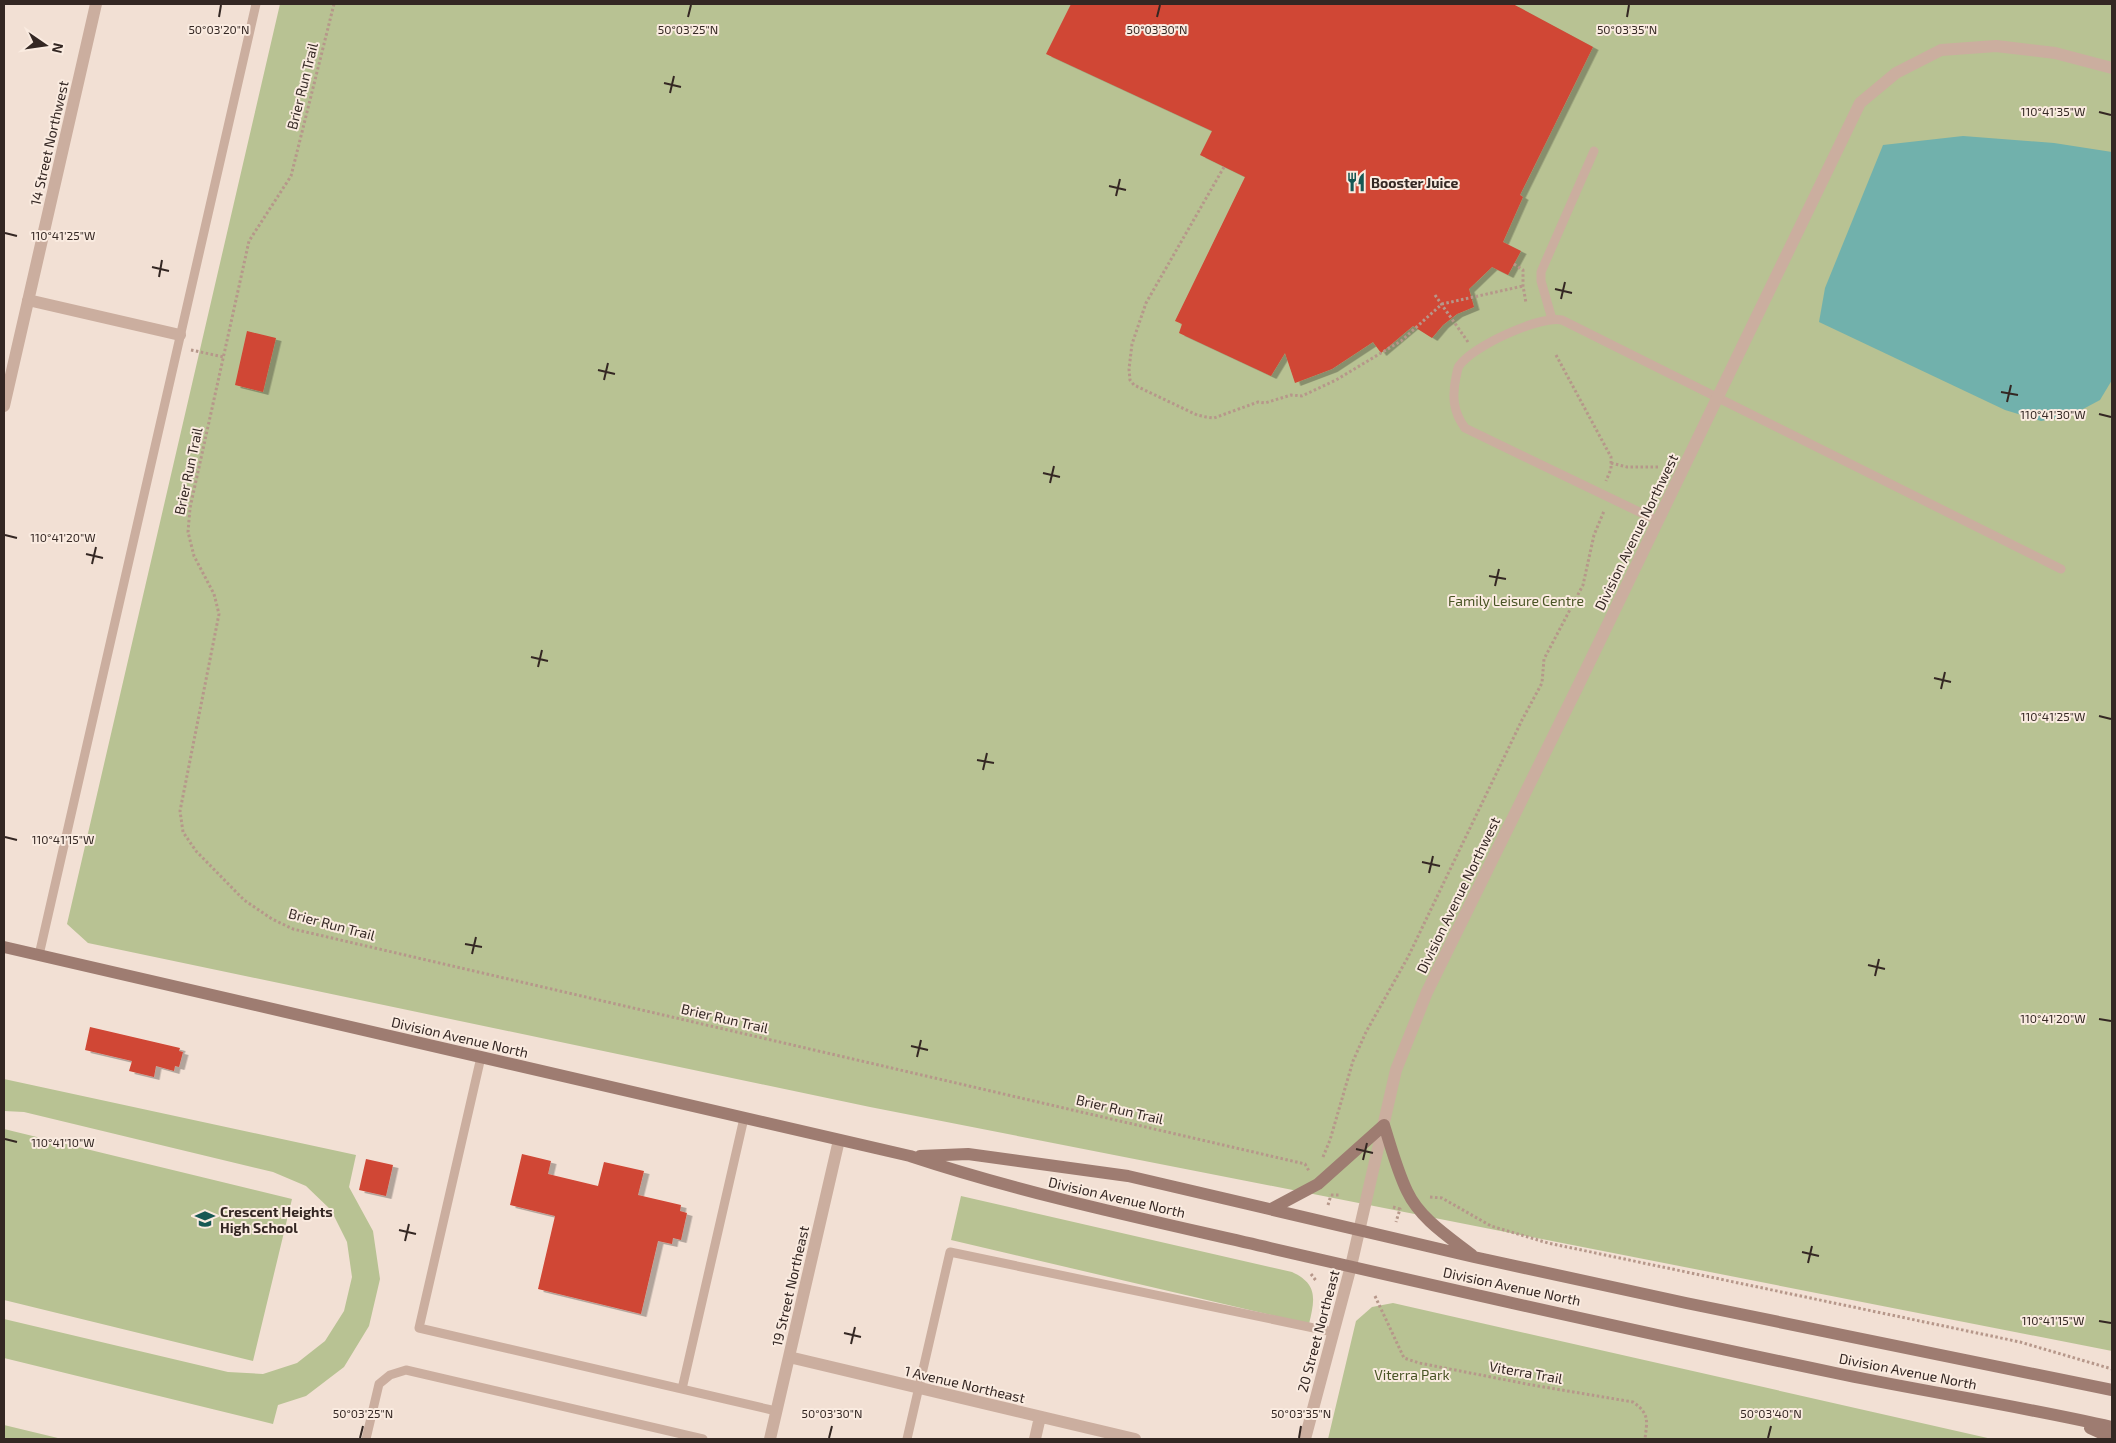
<svg xmlns="http://www.w3.org/2000/svg" width="2116" height="1443" viewBox="0 0 2116 1443" font-family="'Exo 2',sans-serif">
  <defs>
    <filter id="shadow"><feDropShadow dx="5.5" dy="3" stdDeviation="0" flood-color="#0004"/></filter>
  </defs>
  <rect width="100%" height="100%" fill="#f2e0d4"/>
  <path fill="#b8c293" d="M280,4H2112V1351L870,1107L88,943L67,924Z
    M4,1079L356,1155L349,1187L373,1231L380,1279L369,1326L344,1367L306,1396L278,1405L273,1424L4,1358V1319L228,1372L263,1374L297,1363L325,1341L344,1311L352,1277L347,1242L331,1210L306,1186L273,1172L24,1112L4,1111Z
    M4,1129L292,1199L253,1361L4,1300Z
    M961,1196L1292,1272C1318,1284 1315,1299 1309,1324L951,1240Z
    M1393,1303L1992,1439H1328L1356,1321L1372,1307Z
    M4,1425L62,1439H4Z"/>
  <path fill="#71b1ac" d="M1963,136L2054,143L2112,152V380L2100,400L2070,416L2041,421L2005,410L1819,322L1825,288L1883,145Z"/>
  <path fill="#d04634" filter="url(#shadow)" d="M1071,4H1513L1593,47L1520,195L1523,197L1503,242L1521,251L1508,275L1492,267L1469,289L1474,307L1457,314L1443,325L1432,338L1413,326L1381,353L1373,342L1332,369L1295,383L1285,353L1271,376L1179,333L1182,324L1175,321L1245,177L1200,155L1212,131L1046,54Z
    M247,331L276,338L263,392L235,385Z
    M90,1027L180,1048L179,1051L183,1052L179,1067L175,1066L174,1071L156,1066L154,1077L129,1071L132,1061L85,1050Z
    M522,1154L551,1161L548,1174L598,1186L604,1162L644,1171L638,1195L681,1205L680,1211L687,1213L681,1240L673,1238L672,1244L658,1241L641,1314L538,1289L555,1216L510,1205Z
    M366,1159L393,1165L386,1196L359,1190Z"/>
  <g fill="none" stroke-linecap="round" stroke-linejoin="round">
    <path stroke="#b6978a" stroke-width="3" stroke-dasharray="2.5 2.5" stroke-linecap="butt" d="M334,4L291,176L249,241L190,508L188,532L194,556L214,594L219,614L180,811L183,832L196,851L244,900L272,919L293,929L1305,1164L1309,1171
      M1224,167L1146,303L1132,344L1129,369L1130,380L1134,385L1197,415L1206,417L1214,418L1258,402L1265,403L1291,395L1302,396L1336,380L1401,341L1442,304L1523,286
      M1514,264L1523,270V286L1526,303
      M1435,295L1468,342
      M191,350L224,357
      M1556,355L1611,457V469L1606,481
      M1611,463L1627,467H1658
      M1323,1157L1330,1140L1353,1061L1366,1032L1408,957L1522,720L1542,683L1544,659L1583,585L1594,535L1604,511
      M1331,1195H1340
      M1430,1197L1442,1198L1491,1226L1548,1243L2020,1342L2112,1369
      M1328,1205L1331,1195
      M1393,1207L1400,1209L1396,1222
      M1311,1274L1317,1282
      M1375,1296L1404,1358L1419,1363L1532,1385L1633,1402C1650,1414 1647,1421 1645,1439"/>
    <path stroke="#cbae9f" stroke-width="9" d="M1552,319L1541,281V272L1594,151
      M1658,521L1465,428C1453,412 1452,396 1456,377C1457,374 1457,369 1459,366C1473,346 1538,316 1562,320L2061,569
      M39,955L256,4
      M481,1057L419,1328L776,1411
      M682,1389L744,1118
      M366,1439L379,1384L390,1375L406,1370L703,1439
      M907,1439L950,1252L1333,1332"/>
    <path stroke="#cbae9f" stroke-width="12" d="M28,300L180,335
      M4,406L96,4
      M1351,1266L1396,1070L1427,992L1577,688L1860,103L1896,73L1941,50L1996,46L2055,53L2112,68
      M789,1357L1135,1439
      M770,1439L839,1140
      M1035,1439L1040,1417"/>
    <path stroke="#cbae9f" stroke-width="12" d="M1305,1439L1351,1266"/>
    <path stroke="#9e7c71" stroke-width="12" d="M4,947L910,1156C1028,1195 1149,1220 1270,1248C1461,1292 1653,1335 1845,1375C1934,1393 2024,1407 2112,1427
      M920,1156L968,1154L1128,1176L1474,1257L1686,1303L2112,1390
      M1273,1208L1318,1184L1384,1125C1391,1147 1397,1170 1407,1191C1420,1219 1449,1237 1472,1255
      M2090,1428L2112,1438"/>
  </g>
  <path fill="none" stroke="#342723" stroke-width="2" d="M219,17L221,5M688,17L691,5M1157,17L1160,5M1627,17L1629,5M664,83L681,87M670,93L674,76M2099,112L2111,115M1109,186L1126,190M1116,196L1120,179M5,233L17,236M152,267L169,271M159,277L162,260M1555,289L1572,293M1561,299L1565,282M598,370L615,374M604,380L608,363M2001,392L2018,395M2007,402L2011,385M2099,414L2111,417M1043,473L1060,477M1050,483L1054,466M5,535L17,538M86,554L103,558M92,564L96,547M1489,576L1506,579M1495,586L1499,569M531,657L548,661M538,667L542,650M1934,678L1951,682M1941,689L1945,672M2099,716L2111,719M977,760L994,763M983,770L987,753M5,837L17,840M1422,862L1440,866M1429,873L1433,856M465,944L482,947M472,954L476,937M1868,965L1885,969M1875,976L1879,959M2099,1019L2111,1021M911,1046L928,1050M917,1057L921,1040M5,1139L17,1142M1356,1149L1373,1153M1363,1160L1367,1143M399,1230L416,1234M405,1241L409,1224M1802,1252L1819,1256M1808,1263L1812,1246M2099,1321L2111,1323M844,1333L861,1337M851,1344L855,1327M360,1438L363,1426M829,1438L832,1426M1299,1438L1301,1426M1768,1438L1771,1426"/>
  <defs>
    <symbol id="restaurant-bare" viewBox="-9 -9 18 18"><path d="M-5-6h1v4h1v-4h1v4h1v-4h1v5L-1.5 .5V6h-2V.5L-5-1ZM5-6V6H3V1.5H1.5Q1.5-4 5-6Z" fill="#165854" stroke="#faebe0" stroke-width="2.5" paint-order="stroke"/></symbol>
    <symbol id="school-bare" viewBox="-9 -9 18 18"><path d="M0-5L7-2L0 1L-7-2ZM-4 1L0 2.5L4 1V4Q0 6-4 4Z" fill="#165854" stroke="#faebe0" stroke-width="2.5" paint-order="stroke"/></symbol>
  </defs>
  <g fill-rule="evenodd">
    <use href="#restaurant-bare" x="1342" y="168" width="28" height="28"/>
    <use href="#school-bare" x="191" y="1205" width="28" height="28"/>
  </g>
  <g text-anchor="middle" dominant-baseline="central" stroke-width="4" stroke-linejoin="round" paint-order="stroke">
    <g font-size="14" fill="#342723" stroke="#faebe0">
      <text transform="translate(302 86) rotate(-76)">Brier Run Trail</text>
      <text transform="translate(49 143) rotate(-77)">14 Street Northwest</text>
      <text transform="translate(188 471) rotate(-78)">Brier Run Trail</text>
      <text transform="translate(1636 532) rotate(-64)">Division Avenue Northwest</text>
      <text transform="translate(1458 895) rotate(-64)">Division Avenue Northwest</text>
      <text transform="translate(332 924) rotate(15)">Brier Run Trail</text>
      <text transform="translate(725 1018) rotate(13)">Brier Run Trail</text>
      <text transform="translate(460 1037) rotate(13)">Division Avenue North</text>
      <text transform="translate(1120 1109) rotate(13)">Brier Run Trail</text>
      <text transform="translate(1117 1197) rotate(13)">Division Avenue North</text>
      <text transform="translate(790 1286) rotate(-77)">19 Street Northeast</text>
      <text transform="translate(1512 1286) rotate(12)">Division Avenue North</text>
      <text transform="translate(1318 1331) rotate(-75)">20 Street Northeast</text>
      <text transform="translate(1908 1371) rotate(11)">Division Avenue North</text>
      <text transform="translate(1526 1372) rotate(10)">Viterra Trail</text>
      <text transform="translate(965 1384) rotate(13)">1 Avenue Northeast</text>
    </g>
    <g font-size="14" font-weight="bold" fill="#342723" stroke="#faebe0" text-anchor="start">
      <text x="1371" y="182">Booster Juice</text>
      <text x="220" y="1211">Crescent Heights<tspan x="220" dy="16">High School</tspan></text>
    </g>
    <g font-size="14" fill="#495425" stroke="#faebe0">
      <text x="1516" y="600">Family Leisure Centre</text>
      <text x="1412" y="1374">Viterra Park</text>
    </g>
  </g>
  <g font-size="12" text-anchor="middle" fill="#342723" stroke="#faebe0" stroke-width="4" stroke-linejoin="round" paint-order="stroke">
    <text x="219" y="34">50°03'20"N</text>
    <text x="688" y="34">50°03'25"N</text>
    <text x="1157" y="34">50°03'30"N</text>
    <text x="1627" y="34">50°03'35"N</text>
    <text x="2053" y="116">110°41'35"W</text>
    <text x="63" y="240">110°41'25"W</text>
    <text x="2053" y="419">110°41'30"W</text>
    <text x="63" y="542">110°41'20"W</text>
    <text x="2053" y="721">110°41'25"W</text>
    <text x="63" y="844">110°41'15"W</text>
    <text x="2053" y="1023">110°41'20"W</text>
    <text x="63" y="1147">110°41'10"W</text>
    <text x="2053" y="1325">110°41'15"W</text>
    <text x="363" y="1418">50°03'25"N</text>
    <text x="832" y="1418">50°03'30"N</text>
    <text x="1301" y="1418">50°03'35"N</text>
    <text x="1771" y="1418">50°03'40"N</text>
  </g>
  <rect width="2116" height="1443" fill="none" stroke="#342723" stroke-width="10"/>
  <g transform="translate(45 45) rotate(103)" stroke="#faebe0" stroke-width="4" paint-order="stroke">
  <path d="M0-4L9 19L0 12L-9 19Z" fill="#342723"/>
  <text y="-8" font-size="14" font-weight="bold" text-anchor="middle" fill="#342723">N</text>
  </g>
</svg>
